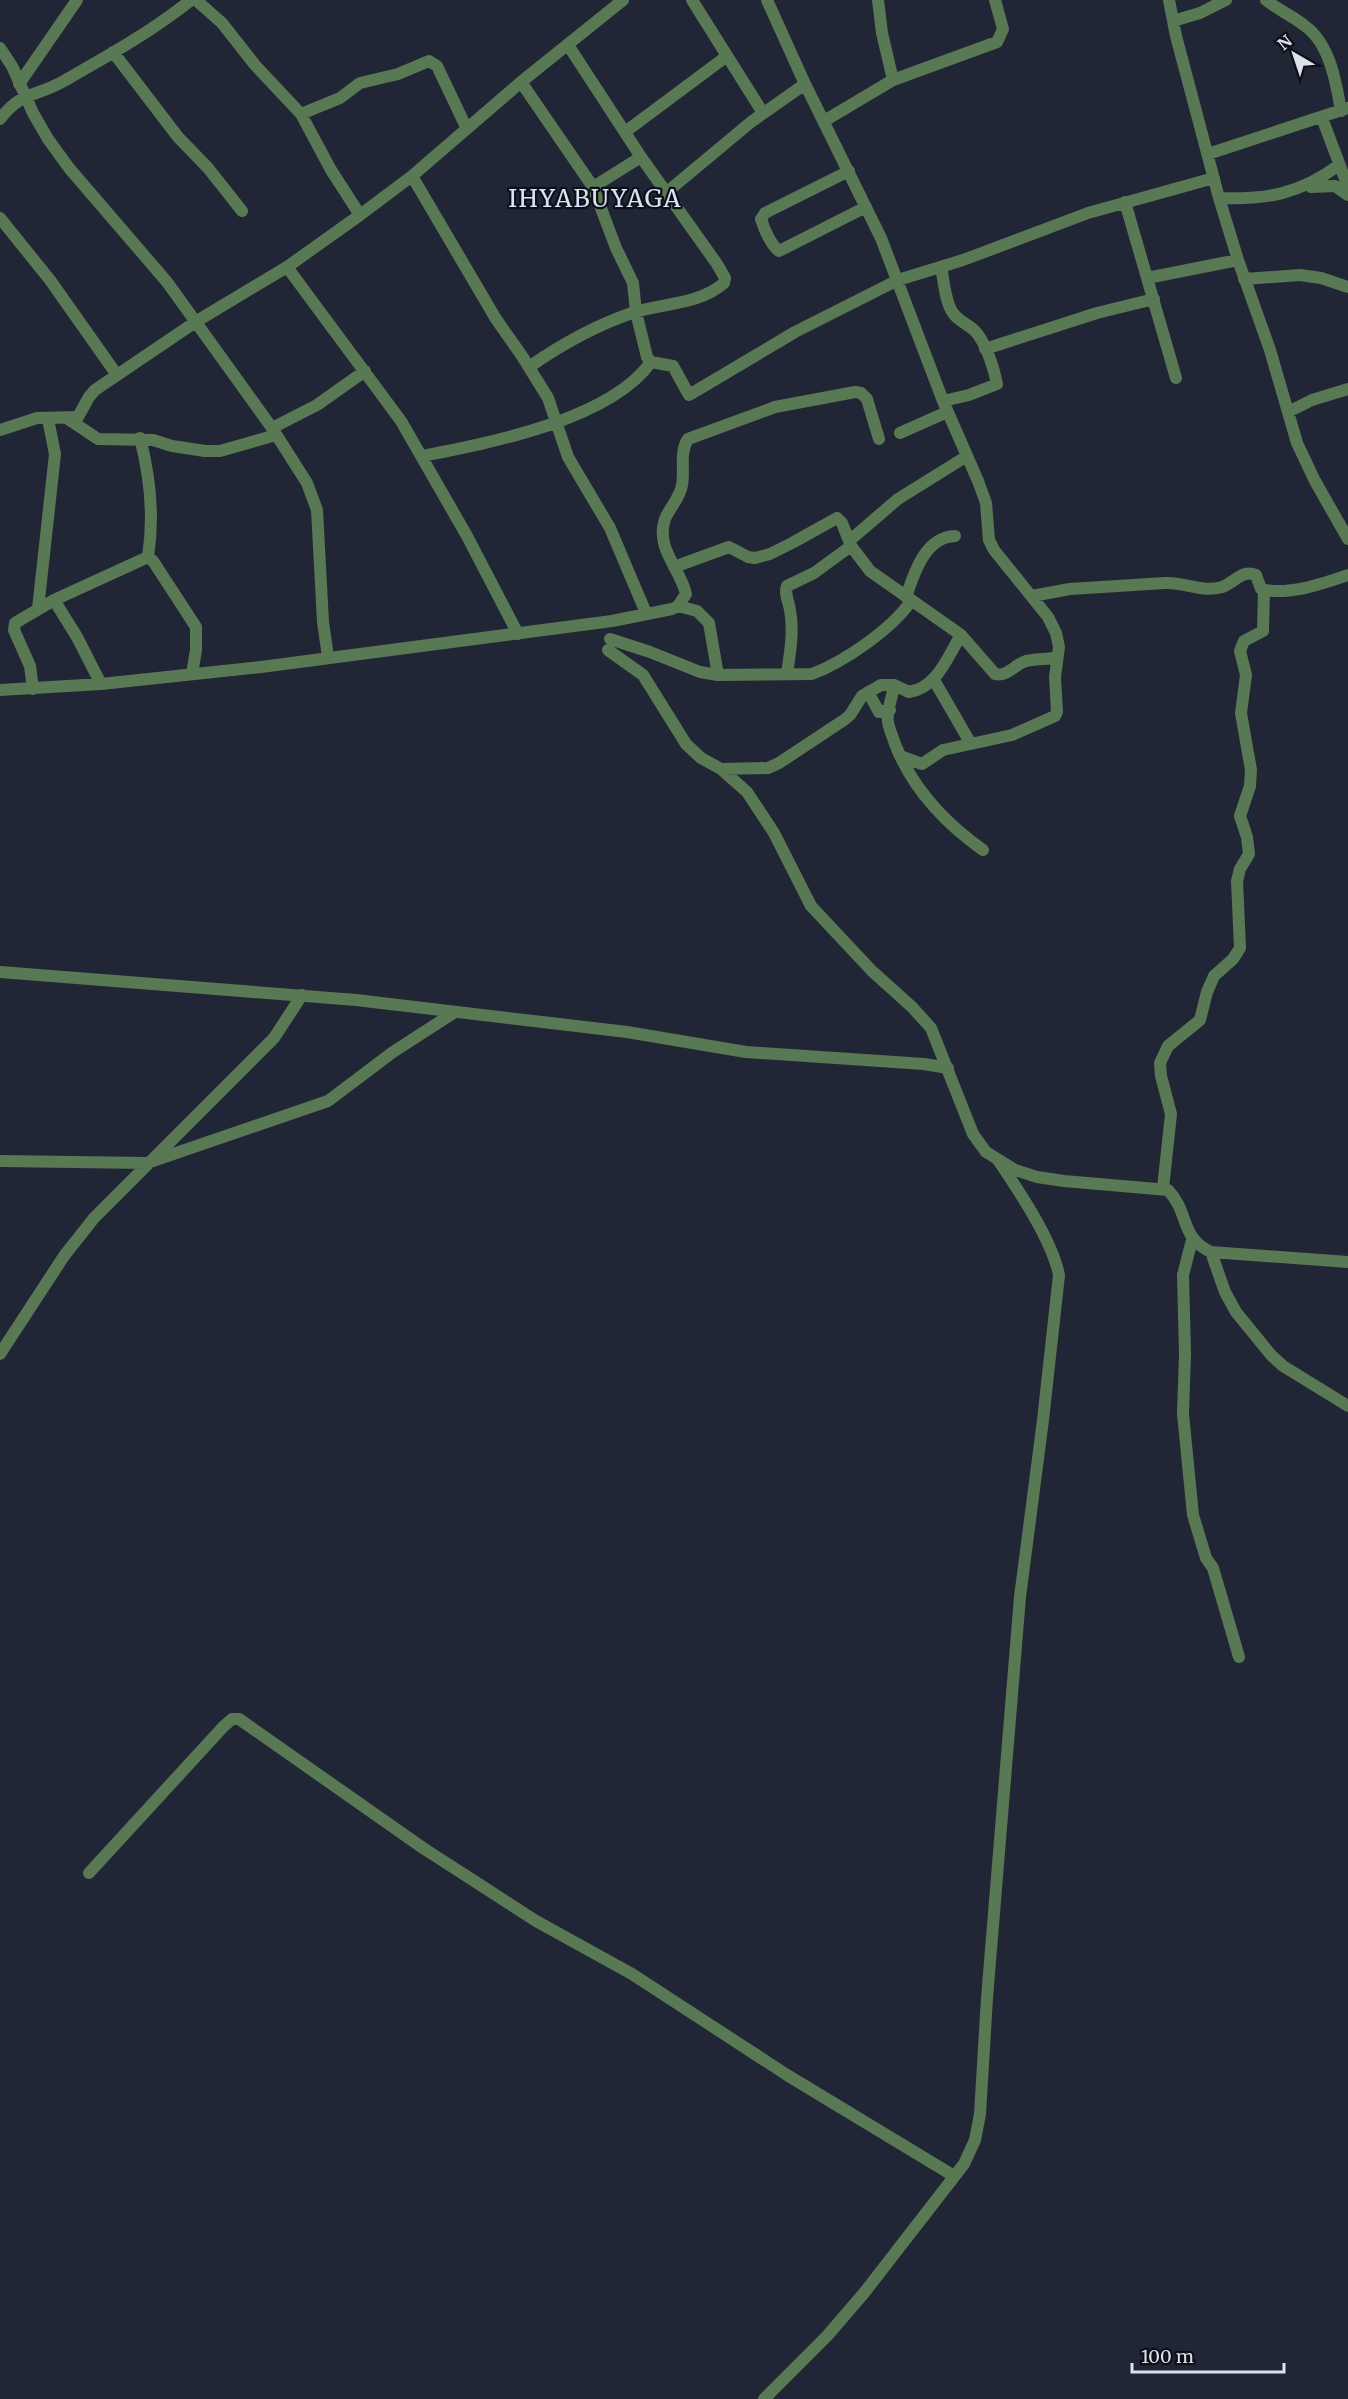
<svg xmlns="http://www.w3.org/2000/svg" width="1348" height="2399" viewBox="0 0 1348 2399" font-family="Merriweather,serif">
  <rect width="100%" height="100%" fill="#212636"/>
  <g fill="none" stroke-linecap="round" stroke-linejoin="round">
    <path stroke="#587953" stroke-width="12" d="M196,0L222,23L255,65L301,114L331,170L360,215
      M692,0L763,113
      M767,0L805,84L881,238L943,401L978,481L986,503L989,540L994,550L1048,617L1056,633L1059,647L1055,677L1057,712L1055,716L1012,735L943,750L922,764L900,756
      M878,0L882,33L893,80
      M1169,0L1176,36L1219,198L1238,260L1270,350L1297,443L1315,481L1348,539
      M1266,0C1278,10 1293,16 1305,26C1330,44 1336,82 1341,111
      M1173,21L1200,13L1226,0
      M0,48L12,66L33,113L48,139L69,168L167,282L272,428L307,483L317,510L323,622L328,657
      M113,52L178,137L208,168L242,211
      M521,82L593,187L616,248L633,283L636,312L647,357L651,362L673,366L689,395L795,332L898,280L963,260L1088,213L1214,178
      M19,84L77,0
      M301,114L340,98L360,83L398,74L429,61L437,66L467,129
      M1322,118L1348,187
      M0,119C22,91 35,97 62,82C106,57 151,32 191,0
      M824,121L893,80L997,42L1003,29L995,0
      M625,132L727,56
      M1208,154L1348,108
      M849,171L765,213L761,219C764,229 771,245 779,251L866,207
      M412,176L496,319L522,356L548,398L568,457L610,528L646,613
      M593,187L641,157
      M1311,187L1335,186L1348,195
      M667,192L751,122L805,84
      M1219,198C1266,200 1300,194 1339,165
      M1125,202L1176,378
      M0,218L50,280L117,375
      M287,267L401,421L467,536L518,634
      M941,267C944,281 945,302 953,313C958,321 968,324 975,331C986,343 994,368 997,384L969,395L943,401
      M1147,278L1238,260
      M1244,279L1300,275L1321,278L1348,287
      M985,349L1097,313L1154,299
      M529,367C562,344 594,326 632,313C662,303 699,305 724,283L725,278L717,264L641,157L568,45
      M1288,412L1312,400L1348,389
      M68,419L98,439L153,440L172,446L205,451H220L276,435
      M272,428L317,405L365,371
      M0,430L37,418L78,417L89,397L95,390L197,321L287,267L360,215L412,176L521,82L623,0
      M900,433L947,412
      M140,438C150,476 154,518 148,557
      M422,456C489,443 610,420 651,362
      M849,541L898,499L967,456
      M674,567L729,547L748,557L755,558L770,554L792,543L837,518L842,523L851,546L870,571L961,635L995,674C1008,677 1015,664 1026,661C1036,659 1046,659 1056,658
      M1032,596L1070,589L1165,583C1185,582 1202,593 1222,587C1234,583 1242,569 1256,575L1261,589C1288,596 1322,584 1348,575
      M906,597C914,573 925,537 955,536
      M54,600L77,637L101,684
      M678,606L697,611L709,623L718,675
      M38,609L55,454L48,419
      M610,639L650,652L700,672L718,675L812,674C844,662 892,629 911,601
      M608,650L643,675L686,744L701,758L721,769L747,792L774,833L811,906L872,971L912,1007L931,1028L973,1134L986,1152L1015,1170L1037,1177L1064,1181L1168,1190C1190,1213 1179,1237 1211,1252L1348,1262
      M787,674C790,653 794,631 790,610C789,602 784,594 787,586L814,573L851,546
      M934,680L971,744
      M894,685C893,696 886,711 888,722C889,729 893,737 895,744C912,788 945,823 983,850
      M33,689L30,666L14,630L15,623L54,600L148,557L153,561L196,627V650L192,674
      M0,690L101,684L261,667L612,621L672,609L678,606L686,594C680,568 655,548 665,519C670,507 680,498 682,485C685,470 679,452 688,439L775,407L855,392L861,393L867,399L879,439
      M868,692L879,712L890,710
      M721,769L768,768L779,763L844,720L850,715L862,696L881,685H894L909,692C937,688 948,656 961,635
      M0,972L356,1000L627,1032L746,1052L924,1064L948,1068
      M0,1161L147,1163L328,1101L393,1052L455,1012
      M1163,1188L1171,1114L1161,1076L1160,1063L1168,1046L1200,1020L1207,992L1214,976L1233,959L1240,948L1237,881L1240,869L1249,854L1247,837L1240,816L1250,786L1251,770L1241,713L1246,675L1240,651L1244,641L1263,631L1264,590
      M1192,1240L1183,1275L1185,1353L1183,1414L1193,1515L1206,1558L1213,1568L1239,1657
      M1211,1252L1225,1292L1236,1312L1271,1355L1283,1366L1348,1406
      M0,1354L64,1256L94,1218L274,1038L302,995
      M89,1873L223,1727L232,1719H239L423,1848L536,1921L632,1974L787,2075L954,2176
      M764,2399L827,2336L864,2293L964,2164L975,2140L980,2114L987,1998L1020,1597L1043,1420L1059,1275C1052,1240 1019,1191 998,1160"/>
  </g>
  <g text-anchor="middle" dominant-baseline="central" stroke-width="4.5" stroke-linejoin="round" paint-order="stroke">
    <g font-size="24" letter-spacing="1.5" fill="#dbe2f8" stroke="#0d1017">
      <text x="595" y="198">IHYABUYAGA</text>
    </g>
  </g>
  <g transform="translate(1294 54) rotate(321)" stroke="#0d1017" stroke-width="4.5" paint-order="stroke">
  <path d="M0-4.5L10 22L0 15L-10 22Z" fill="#dde1ec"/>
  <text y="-9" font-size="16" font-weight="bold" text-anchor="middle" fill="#dde1ec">N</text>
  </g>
  <path d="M1132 2363v9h152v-9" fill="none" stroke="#dde1ec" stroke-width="3"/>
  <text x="1141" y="2363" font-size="18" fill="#dde1ec" stroke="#0d1017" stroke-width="4.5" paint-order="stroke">100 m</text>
</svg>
